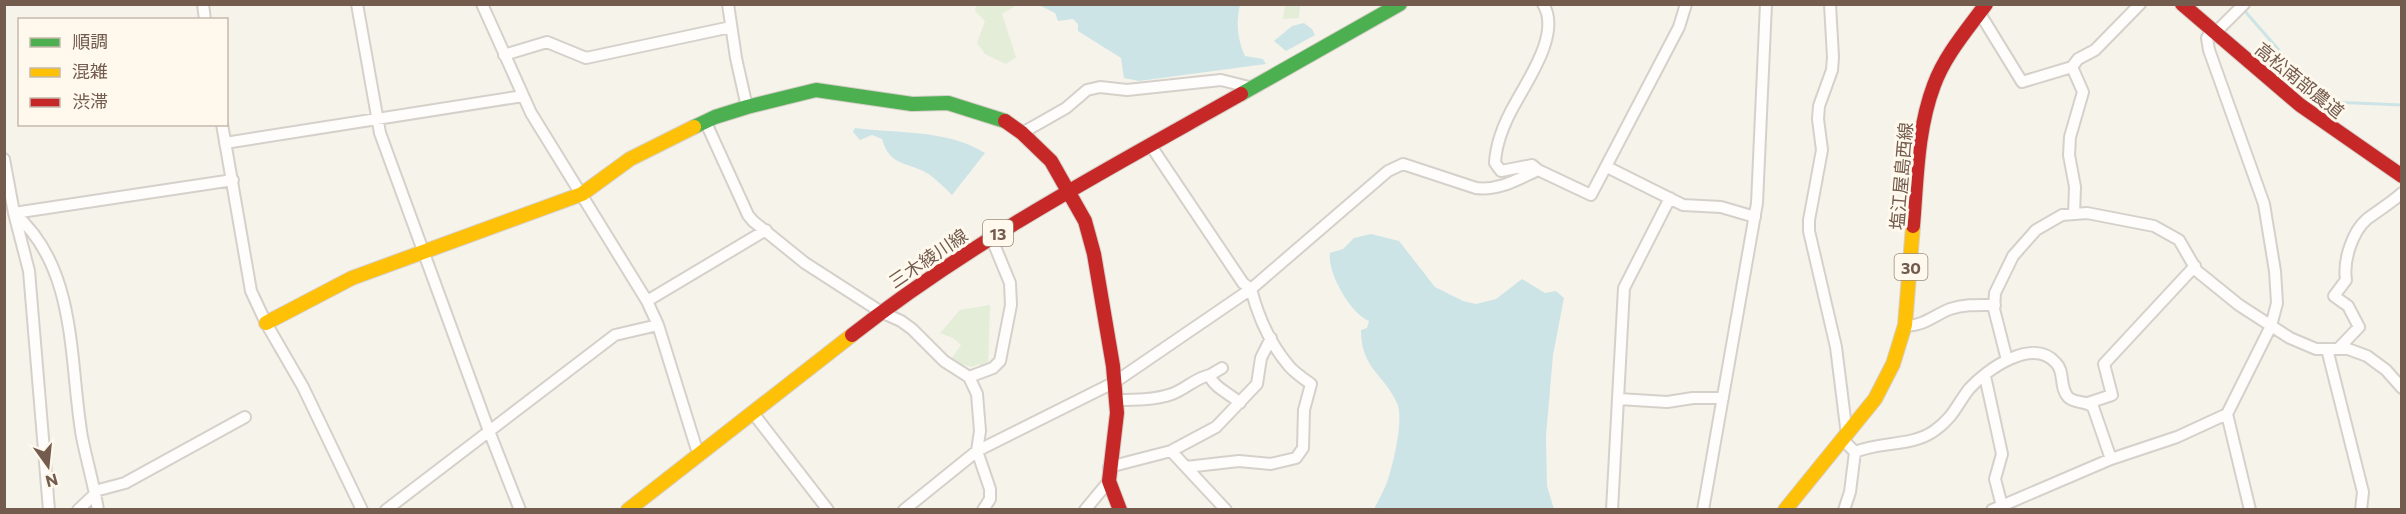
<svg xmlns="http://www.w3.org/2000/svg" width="2406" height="514" viewBox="0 0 2406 514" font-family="Commissioner,'Noto Sans JP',sans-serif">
  <rect width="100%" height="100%" fill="#f6f3eb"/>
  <path fill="#e3edd7" d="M1285,4L1300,5L1299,18L1283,19Z
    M976,5H1017L1002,14L1016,57L1006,64L985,54L977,43L985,21L975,11Z
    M990,305L988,368H979V364L972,367L950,361L961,345L953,338L940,333L960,310Z"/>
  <path fill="#cde4e6" d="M1039,5H1240C1236,22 1237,38 1245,56L1263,59L1266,64L1139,81L1124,78L1121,58L1078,31V24L1073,19L1058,21L1055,13Z
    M1304,23L1312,29L1315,35L1286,51L1274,41L1292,26Z
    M855,128C900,134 946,129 985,153L952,195C945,188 938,181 930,175C909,161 890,168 882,139L872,135L860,140L853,132Z
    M1371,234L1399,241L1435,287L1463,301L1476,304L1496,299L1522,279L1545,293L1556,291L1564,298L1553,355L1546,436L1547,486L1554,509H1374C1379,499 1386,487 1389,476C1394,460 1404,418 1397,403C1384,374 1361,369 1361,330L1367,328L1369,321C1351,314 1327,273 1330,253L1343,249L1354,238Z"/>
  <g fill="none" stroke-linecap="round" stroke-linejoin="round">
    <path stroke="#cde4e6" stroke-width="3" d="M2243,9L2320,97L2331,102L2402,105"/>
    <defs>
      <path id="street" d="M203,4L205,20
        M357,4L380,133L489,431L520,510
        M482,4L531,113L647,301L658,325L696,447L700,453
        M728,4L736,58L747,107
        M1830,4L1833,57L1832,70L1819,106L1818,119L1822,150L1809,220V231L1836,347L1847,435
        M1979,12L2022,82L2072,67L2078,59L2095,50L2140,4
        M2215,33L2244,4
        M504,55L547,42L586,58L731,27
        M2072,67L2083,92L2070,137L2069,155L2075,187L2074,214
        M706,123L748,215L753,221L805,263L881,312L901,321L912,329L944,361L969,377L977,394L980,431L977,451L990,489V499L983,510
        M222,124L251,291L266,323L303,387L362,510
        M1022,133L1066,108L1087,90L1100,87L1127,90L1221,80L1253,88
        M225,143L523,96
        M1151,146L1243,283L1251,289L1388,171L1403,164L1476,188C1499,191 1518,179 1538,170L1591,195L1679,27L1686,4
        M4,159L14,213L29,271L49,510
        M1607,167L1683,205L1721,207L1755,217
        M1538,170L1532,165L1501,171L1495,163C1496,142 1505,121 1516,102C1529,78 1561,32 1543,4
        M14,213C78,268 69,362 82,437C87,462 94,485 98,510
        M14,213L233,180
        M647,301L766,230
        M1905,325C1921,328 1936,314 1950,309C1965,304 1979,305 1995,305
        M2327,349L2363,492L2361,510
        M2338,349L2359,327L2348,306L2334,296L2346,280C2343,261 2352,232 2367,219C2379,210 2391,203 2402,193
        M2007,360L1994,309L1995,293L2013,256L2036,230L2062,215L2087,213L2154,226L2179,240L2197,271L2239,305L2290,338L2316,349H2348L2367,356L2386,370L2402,388
        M1222,368L1210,375C1212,387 1231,394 1240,403
        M1985,376L2002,454L1995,479L2003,510
        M969,377L993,368L1000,361L1011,305L1010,283L991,237
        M1619,399L1667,402L1693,398H1723
        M1116,400C1135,400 1154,400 1172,394C1186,389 1195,378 1210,375
        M2088,403L2112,395L2104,364L2195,266
        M753,413L828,510
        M2227,414L2250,510
        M1843,440L1855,452L1850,492L1844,510
        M1171,451L1226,510
        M1855,452C1881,441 1911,447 1934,431C1953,418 1956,406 1969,389C1986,370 2033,336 2056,363C2065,372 2059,387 2068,397C2075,404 2085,400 2093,407L2111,459
        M1109,467L1171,451L1216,427L1257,384L1261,358L1271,338
        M95,491L125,483L245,417
        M78,510L95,494
        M386,510L615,335L658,325
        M904,510L977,451L1115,382L1251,289C1258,316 1270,344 1289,366C1295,373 1304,379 1311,384L1304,410L1303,448L1296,458L1271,464L1239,461L1186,467
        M1085,510L1109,481
        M1612,510L1624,288L1670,198
        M1703,510L1757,203L1766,4
        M1992,510L2111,459L2177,437L2227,414L2271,326L2277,303L2275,271L2264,204L2209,50L2207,38L2211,30"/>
      <path id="fast" d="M1241,94L1400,4
        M694,127L715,117L747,107L816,90L912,104L948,103L1005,121"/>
      <path id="slow" d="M266,323L352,278L582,194L630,159L694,127
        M628,510L852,335
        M1785,510L1875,399L1893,364L1905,325L1913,226"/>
      <path id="jam" d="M2182,4L2300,105L2402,176
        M1005,121L1022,133L1051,161L1085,221L1094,254L1113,366L1117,413L1109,481L1120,510
        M1913,226C1917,179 1917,130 1934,85C1945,55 1967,30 1986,4
        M852,335C973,240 1108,169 1241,94"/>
    </defs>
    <use href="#street" stroke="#d5d0ca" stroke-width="14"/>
    <use href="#fast" stroke="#d6cfc8" stroke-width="16"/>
    <use href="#slow" stroke="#d6cfc8" stroke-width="16"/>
    <use href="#jam" stroke="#d6cfc8" stroke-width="16"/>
    <use href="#street" stroke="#fefdfc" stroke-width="10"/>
    <use href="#fast" stroke="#4caf50" stroke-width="14"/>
    <use href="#slow" stroke="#ffc107" stroke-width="14"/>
    <use href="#jam" stroke="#c62828" stroke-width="14"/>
  </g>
  <g text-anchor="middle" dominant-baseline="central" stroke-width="6" stroke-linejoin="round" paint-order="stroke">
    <g fill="#fef8ed" stroke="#9d8a7d" stroke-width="1.5">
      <rect x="983" y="220" width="30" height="26" rx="4.5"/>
      <rect x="1894.5" y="254" width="33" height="26" rx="4.5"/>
    </g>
    <g font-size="16" font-weight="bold" fill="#735b4d">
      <text x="998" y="233">13</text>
      <text x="1911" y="267">30</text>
    </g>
    <g font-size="18" fill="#735b4d" stroke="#fef8ed">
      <text transform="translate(2300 80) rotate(39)">高松南部農道</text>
      <text transform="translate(1901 176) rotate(-85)">塩江屋島西線</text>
      <text transform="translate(928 258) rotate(-34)">三木綾川線</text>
    </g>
  </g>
  <rect width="2406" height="514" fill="none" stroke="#735b4d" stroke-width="12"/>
  <rect x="18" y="18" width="210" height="108" fill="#fef8ed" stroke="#c6b9ad" stroke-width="1.5"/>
  <rect x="30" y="38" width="30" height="9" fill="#4caf50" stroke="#c6b9ad" stroke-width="1.5"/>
  <text x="72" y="48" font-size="18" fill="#735b4d">順調</text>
  <rect x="30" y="68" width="30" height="9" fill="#ffc107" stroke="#c6b9ad" stroke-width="1.5"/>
  <text x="72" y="78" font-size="18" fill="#735b4d">混雑</text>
  <rect x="30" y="98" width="30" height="9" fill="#c62828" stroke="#c6b9ad" stroke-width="1.5"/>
  <text x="72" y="108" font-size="18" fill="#735b4d">渋滞</text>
  <g transform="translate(48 466) rotate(165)" stroke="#fef8ed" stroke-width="4.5" paint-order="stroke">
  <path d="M0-4.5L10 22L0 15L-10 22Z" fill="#735b4d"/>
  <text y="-9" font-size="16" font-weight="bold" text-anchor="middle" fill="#735b4d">N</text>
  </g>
</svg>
